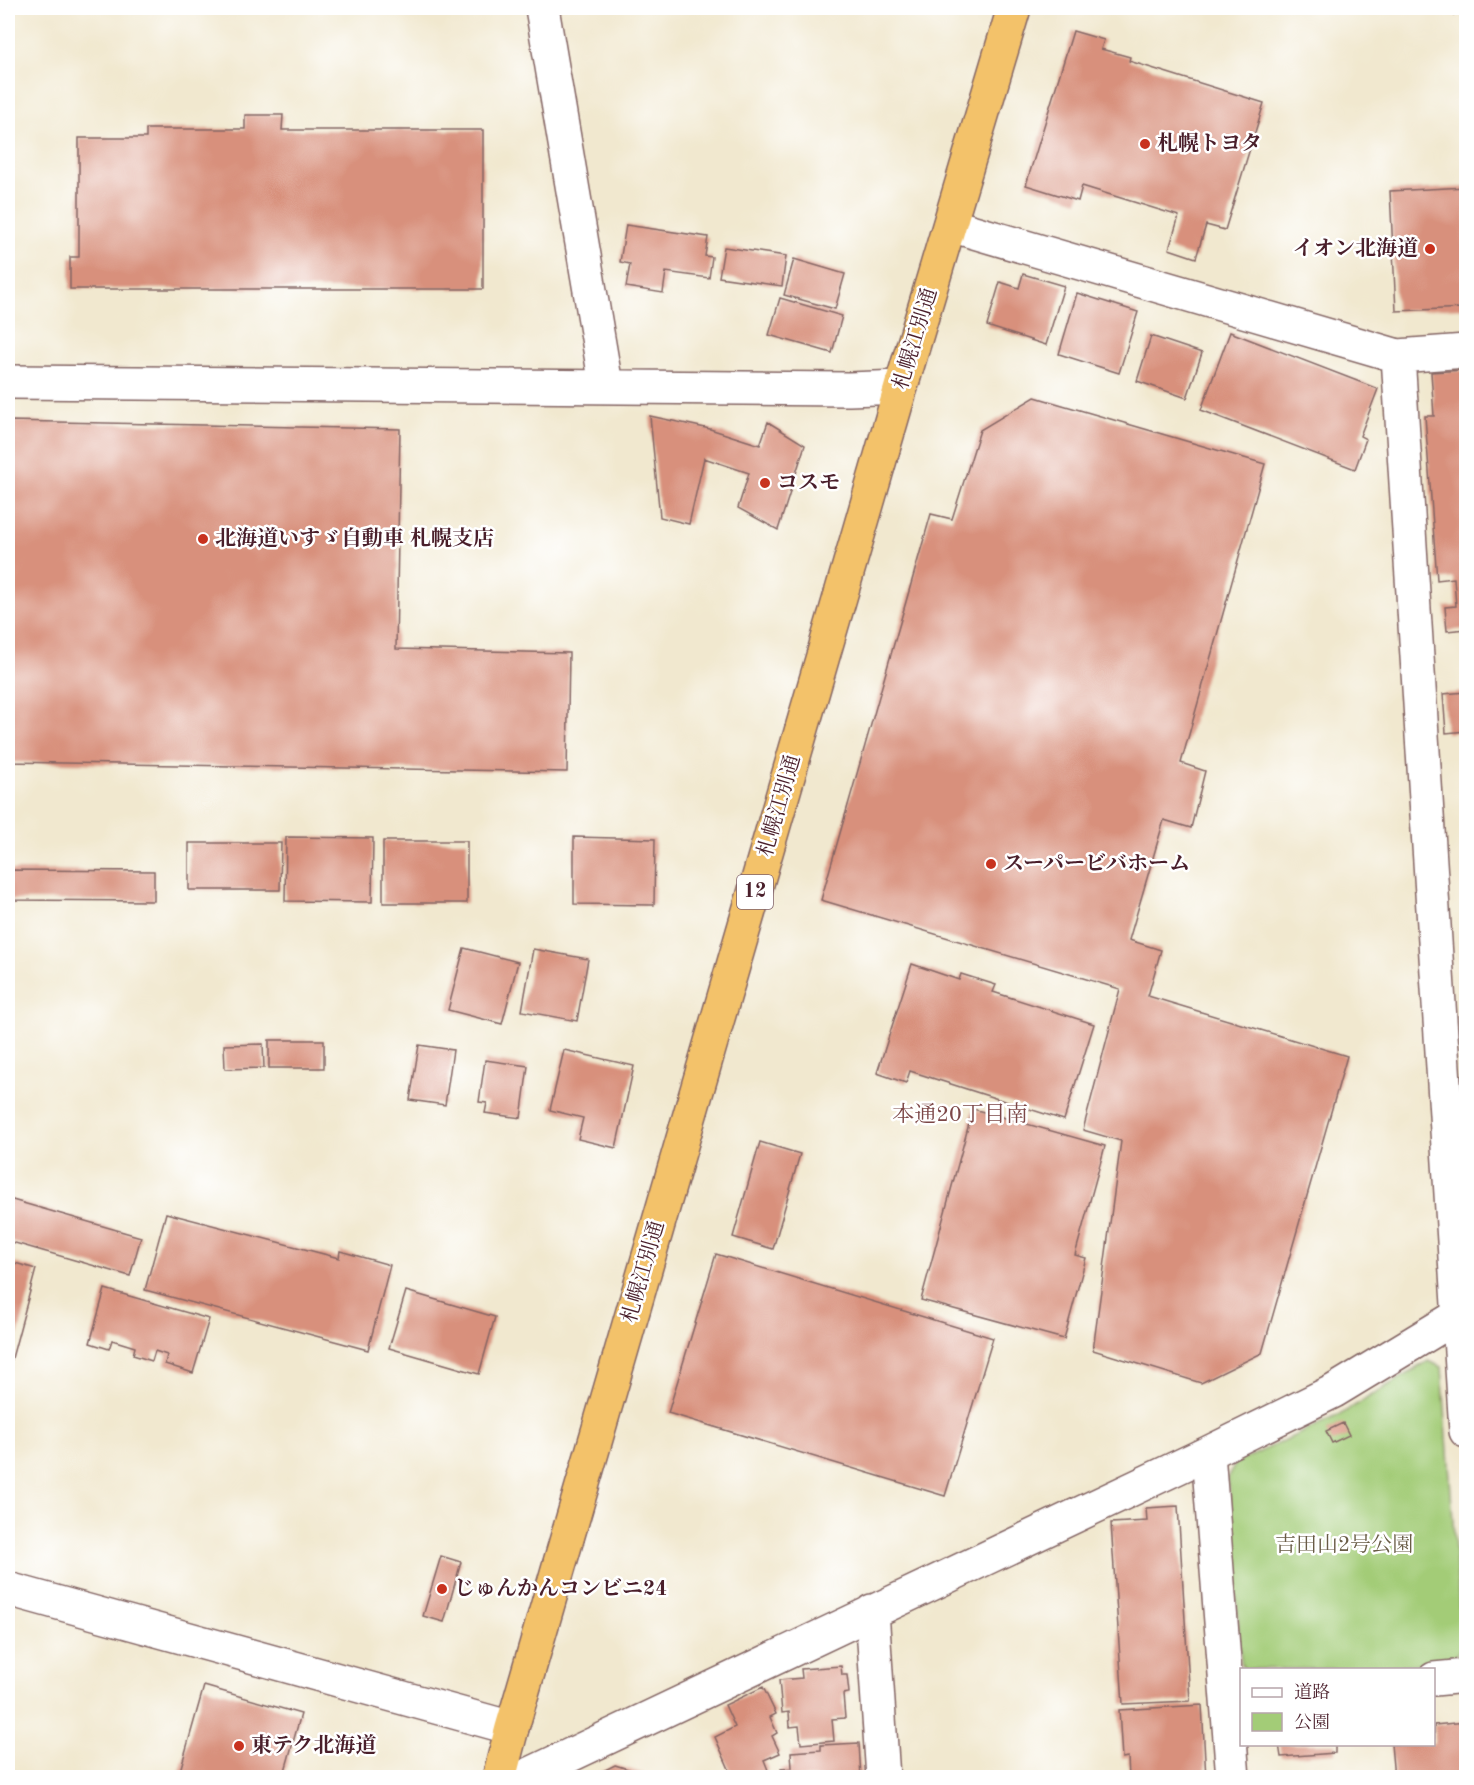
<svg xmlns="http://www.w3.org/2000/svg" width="1474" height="1785" viewBox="0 0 1474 1785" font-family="'Old Standard TT','Noto Serif JP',serif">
  <rect width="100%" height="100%" fill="#fff"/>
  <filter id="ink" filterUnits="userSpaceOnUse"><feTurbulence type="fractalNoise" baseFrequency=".0167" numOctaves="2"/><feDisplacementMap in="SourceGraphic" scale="12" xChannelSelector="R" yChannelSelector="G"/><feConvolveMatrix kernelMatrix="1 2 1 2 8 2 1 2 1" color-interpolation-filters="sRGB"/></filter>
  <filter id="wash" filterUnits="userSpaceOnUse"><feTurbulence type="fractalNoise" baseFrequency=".008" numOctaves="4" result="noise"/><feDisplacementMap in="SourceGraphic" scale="24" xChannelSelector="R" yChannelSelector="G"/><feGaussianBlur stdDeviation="1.35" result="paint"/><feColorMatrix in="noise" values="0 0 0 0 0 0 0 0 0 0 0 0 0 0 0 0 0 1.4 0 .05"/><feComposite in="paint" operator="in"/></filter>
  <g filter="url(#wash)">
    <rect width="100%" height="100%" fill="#f1e8cf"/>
    <path fill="#a3cc77" stroke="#767651" stroke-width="1.5" d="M1428,1361L1442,1367L1462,1646L1451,1662L1346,1669H1246L1241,1663L1228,1477L1236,1463L1341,1414Z"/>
    <g id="blocks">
      <path fill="#d8907b" d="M1431,8H1455L1453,15Z
        M1073,31L1104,40L1101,49L1130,57L1129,61L1264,103L1225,230L1206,225L1196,258L1169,249L1179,216L1082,186L1078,201L1026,185Z
        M245,115H283L282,130H483V289H70V257H79V138H146V129H245Z
        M1466,187V308L1396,311L1390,191Z
        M626,225L708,237L705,256L712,257L709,278L666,272L663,293L626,287L630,264L620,262Z
        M724,247L786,256L782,286L719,277Z
        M794,259L845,274L835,309L784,295Z
        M1023,274L1064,286L1046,345L987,326L1000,282L1019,288Z
        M1077,293L1138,312L1119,373L1059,354Z
        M780,298L842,316L832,353L769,335Z
        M1230,332L1378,389L1360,436L1366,439L1355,469L1201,410Z
        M1151,336L1202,353L1187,398L1137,381Z
        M1466,370V629L1447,631L1445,607L1456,606L1454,578L1437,580L1425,416H1434L1431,372Z
        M1035,397L1265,464L1181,763L1205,771L1191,828L1164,820L1129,940L1161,950L1148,996L1347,1056L1262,1353L1201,1383L1093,1350L1121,1141L1083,1130L1120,989L821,900L931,514L952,519L980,430Z
        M650,416L710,429L760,445L768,422L805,445L778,530L738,508L749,473L704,458L689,524L660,517Z
        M8,421L400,429L396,649L569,653L567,772L8,762Z
        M1466,692V731L1446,733L1443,694Z
        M286,837L373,838L372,902L285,901Z
        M574,837L655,839L654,905L574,904Z
        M383,841H467V903H383Z
        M189,843H281L280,890H189Z
        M8,870L154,871V901L8,900Z
        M464,948L518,962L502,1024L448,1010Z
        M533,949L588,959L577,1021L522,1011Z
        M912,964L959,980L961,974L996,985L993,992L1094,1024L1064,1120L910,1071L906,1083L877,1073Z
        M269,1040H324V1068H269Z
        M263,1044L264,1068L225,1069L224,1045Z
        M419,1045L453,1050L445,1105L410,1100Z
        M564,1050L634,1066L616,1148L578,1139L583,1118L550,1110Z
        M485,1060L528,1066L521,1118L485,1113L487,1103L479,1102Z
        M973,1109L1105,1146L1075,1255L1086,1258L1064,1339L921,1300Z
        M760,1142L800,1154L773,1249L733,1237Z
        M9,1199L141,1237L130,1276L8,1241Z
        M166,1213L339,1258L340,1251L390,1265L368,1350L145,1290Z
        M716,1254L993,1338L945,1496L668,1413Z
        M8,1261L36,1269L8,1373Z
        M105,1289L209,1319L193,1373L165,1364L167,1355L155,1351L152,1361L133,1355L135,1347L112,1340L109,1349L90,1343Z
        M406,1291L495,1317L479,1374L389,1348Z
        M1343,1423L1349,1435L1332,1443L1326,1431Z
        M1178,1506L1190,1701L1123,1704L1111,1523L1147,1521L1146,1508Z
        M441,1556L461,1562L444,1622L423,1616Z
        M841,1666L842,1675H847L849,1693L843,1694L845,1718L832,1719L834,1741L801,1744L799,1726L790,1727L789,1712L782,1713L779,1680L802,1678L801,1669Z
        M204,1686L301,1714L283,1778H178Z
        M763,1687L776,1714L770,1717L777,1733L772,1736L780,1753L764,1760L768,1770L758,1774L760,1778H733L715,1737L735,1727L725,1705Z
        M1202,1705L1206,1778H1129L1128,1757L1122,1758L1119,1710Z
        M1466,1722V1778H1394L1391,1744H1434V1725Z
        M859,1743L861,1778H782L781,1769L792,1768L791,1752L821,1750V1745Z
        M1279,1744H1335V1753L1281,1757Z
        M615,1765L654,1777V1778H589Z"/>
    </g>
  </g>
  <g filter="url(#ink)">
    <use href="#blocks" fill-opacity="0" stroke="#846564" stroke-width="1.5"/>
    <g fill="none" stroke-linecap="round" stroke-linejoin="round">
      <defs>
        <path id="minor" d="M542,8L606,385
          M950,225L1398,356L1466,351
          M1398,356L1466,1431
          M8,382L849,389L901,387
          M1208,1453L1233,1778
          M8,1589L512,1728
          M872,1611L883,1778
          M1434,1679L1466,1676
          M522,1778L1208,1453L1334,1391L1466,1311"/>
        <path id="highway" d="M499,1778L512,1728L901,387L1014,8"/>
      </defs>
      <use href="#minor" stroke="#846564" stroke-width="36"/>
      <use href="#highway" stroke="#846564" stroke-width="36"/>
      <use href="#minor" stroke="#fff" stroke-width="33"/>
      <use href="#highway" stroke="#f3c26a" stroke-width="33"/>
    </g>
  </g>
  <g fill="#c8321e" stroke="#fff" stroke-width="2">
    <circle cx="1145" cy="144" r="6"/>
    <circle cx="1430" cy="249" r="6"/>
    <circle cx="765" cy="483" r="6"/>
    <circle cx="203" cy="539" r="6"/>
    <circle cx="991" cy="864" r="6"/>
    <circle cx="442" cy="1589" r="6"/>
    <circle cx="239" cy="1746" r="6"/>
  </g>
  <g text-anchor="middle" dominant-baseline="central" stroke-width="5" stroke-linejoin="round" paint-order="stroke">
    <rect fill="#fff" stroke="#80626b" stroke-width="1.5" x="737" y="875" width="36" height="34" rx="4.5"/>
    <g font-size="20" font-weight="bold" fill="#4a1f2b">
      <text x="755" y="892">12</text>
    </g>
    <g font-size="21" font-weight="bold" fill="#4a1f2b" stroke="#fff" text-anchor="start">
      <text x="1157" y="144">札幌トヨタ</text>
      <text x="1418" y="249" text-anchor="end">イオン北海道</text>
      <text x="777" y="483">コスモ</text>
      <text x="215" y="539">北海道いすゞ自動車 札幌支店</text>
      <text x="1003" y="864">スーパービバホーム</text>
      <text x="454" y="1589">じゅんかんコンビニ24</text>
      <text x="251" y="1746">東テク北海道</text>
    </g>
    <g font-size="21" fill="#4a1f2b" stroke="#fff">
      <text transform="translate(916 339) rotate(-73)">札幌江別通</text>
      <text transform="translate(780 806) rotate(-74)">札幌江別通</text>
      <text transform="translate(644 1272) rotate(-74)">札幌江別通</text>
    </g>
    <g font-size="21" fill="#695c46" stroke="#fff">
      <text x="1344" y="1545">吉田山2号公園</text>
    </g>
    <g font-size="22" fill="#7c4747" stroke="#fff">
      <text x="960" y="1115">本通20丁目南</text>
    </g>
  </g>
  <rect width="1474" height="1785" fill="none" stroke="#fff" stroke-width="30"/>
  <rect x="1240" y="1668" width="195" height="78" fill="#ffffff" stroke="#b7a5aa" stroke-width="1.5"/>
  <rect x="1252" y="1688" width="30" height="9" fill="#ffffff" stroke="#b7a5aa" stroke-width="1.5"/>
  <text x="1294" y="1698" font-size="18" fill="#4a1f2b">道路</text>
  <rect x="1252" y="1713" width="30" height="18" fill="#a3cc77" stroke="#b7a5aa" stroke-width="1.5"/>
  <text x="1294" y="1728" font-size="18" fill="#4a1f2b">公園</text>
</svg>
